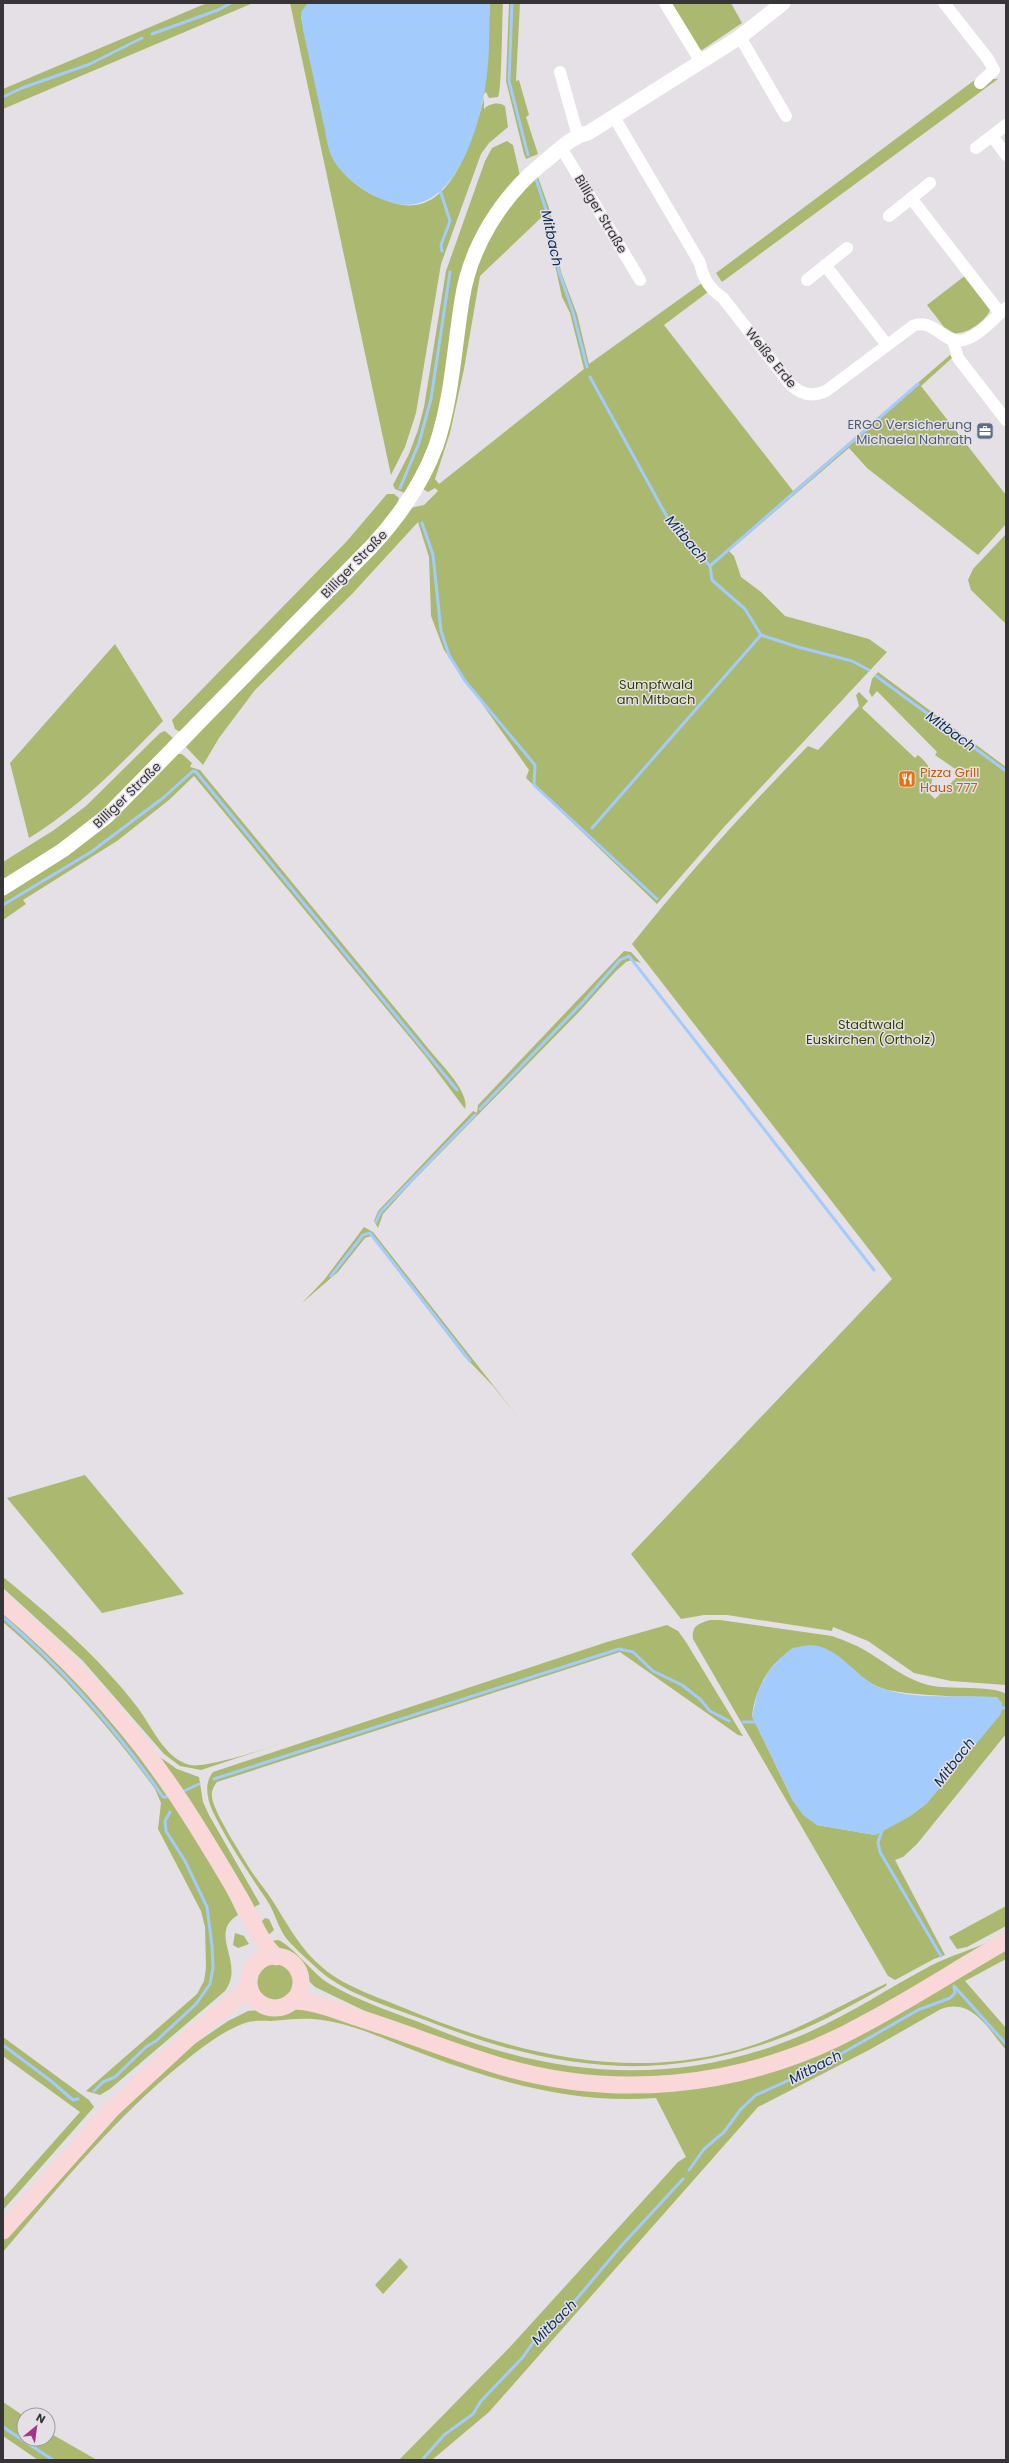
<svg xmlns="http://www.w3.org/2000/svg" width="1009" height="2463" viewBox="0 0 1009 2463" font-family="Poppins,sans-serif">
  <rect width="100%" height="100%" fill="#e5e0e6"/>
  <path fill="#aab96f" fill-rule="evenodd" d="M207,3H253L3,109V89Z
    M290,3H308L301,17L331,154C339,173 361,191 380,198C391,202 402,207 415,205C456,201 475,131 484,98V109C488,104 499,101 505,106L508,127L489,143L481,154L441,264L416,413L405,447L391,475Z
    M490,3H503C502,16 502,93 498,97L489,98L486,92L484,94Z
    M509,3H520L516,81L519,80L529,115L526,117L538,154L526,159L524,154L506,81Z
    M669,3H731L742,23L699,52Z
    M976,79H998L722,282L716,273Z
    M507,141L513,145L520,176L491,213L428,450L405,493L395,489L393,485L409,454L418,430L424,407L446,271L485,161L492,148Z
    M538,177L550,211L561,272L577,314L589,364L702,283L708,292L664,325L793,491L950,355L952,358L921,386L1006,495V524L978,555L867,468L849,448L729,551L734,556L741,577L761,592L785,616L869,639L887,652L724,827L657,904L526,778L529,770L444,650L431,616L429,557L418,522L352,594L255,690L219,738L203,765L186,747L410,508L424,505L438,491L435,488L428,492L423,489L471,283L488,238L520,192ZM544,215L562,297L570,313L584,369L439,484L435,479L450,433L464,369L480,276Z
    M966,275L990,310C986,321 966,335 954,333L944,327L927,305Z
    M387,494H394L399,498L394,513L180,732L175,729L172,720L347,541Z
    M1006,534V624L971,590L968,580L973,569Z
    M115,644L163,721C121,764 81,806 29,838L10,763Z
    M878,672L1006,767V1685L951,1681L914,1673L868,1641L833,1627L832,1631L727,1615H704L681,1619L631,1554L892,1279L632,944C687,875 746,809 808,746L818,750L859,706L856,695L859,692L868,701L862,708L915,758L918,755C932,767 935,776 929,793L935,799L961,773L935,755L937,752L877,691L872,697L869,692L872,679Z
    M165,731L173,738L97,818L3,882V862L54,830L86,806L160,733Z
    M176,754H182L192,763L190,767L200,770L432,1053C442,1065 470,1093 465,1109L426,1057L194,776L169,800L117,841L23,900L26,904L3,920V894Z
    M624,951L631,952L641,963L632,960L626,962L615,972L578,1013L411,1183L383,1214L378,1228L374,1221L378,1211L473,1111L477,1113L478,1105Z
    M364,1227L373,1232L522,1422L493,1386L464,1356L371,1236L365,1238L338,1272L302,1303L324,1280Z
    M85,1475L184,1594L102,1613L7,1498Z
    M3,1577C51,1616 100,1658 138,1708C152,1727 165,1759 190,1765C209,1769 282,1743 304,1736L201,1770L180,1766L164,1754L83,1661L3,1588Z
    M3,1610L59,1661L155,1774L222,1882L238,1915C207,1934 246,1963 225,1991L110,2089L100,2095L86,2091L197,1994L204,1981L206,1968L205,1927L201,1911L158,1829L161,1803L155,1789C110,1727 61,1672 3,1622Z
    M710,1620H720L832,1636C846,1641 859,1646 871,1654C890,1666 906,1679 928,1685C947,1690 994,1685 1006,1694V1734L917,1844L903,1857L895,1860L945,1955L934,1959L895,1980L888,1976L693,1639C691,1626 699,1623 710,1620ZM805,1646C837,1645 852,1676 879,1687C887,1691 896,1691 906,1693C936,1696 964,1697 995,1697L1001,1713L927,1803L910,1816L875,1835L817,1825L793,1801L752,1716C755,1686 775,1652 805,1646Z
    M667,1625L678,1631L686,1642L743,1736L738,1735L620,1652L217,1782C214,1786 211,1791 212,1797C213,1811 240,1852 248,1866C256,1879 266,1890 274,1903C289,1927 301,1950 323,1968C345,1987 378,1997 404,2008C508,2051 617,2080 729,2052C788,2037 833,2009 887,1983L886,1986C854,2004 821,2023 786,2036C659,2086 549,2069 425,2020C393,2008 346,1994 320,1971C309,1961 296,1950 286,1938C278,1927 275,1913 268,1902C248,1872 228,1843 212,1810C207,1797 204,1783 213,1772L607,1642Z
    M157,1755L177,1769L199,1777L203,1802L209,1815L260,1904L251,1909Z
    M1006,1906V1926L967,1947L957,1949L949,1937Z
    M265,1918L269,1919L274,1930L265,1938L261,1922Z
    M235,1933L244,1936L249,1944L238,1948L233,1945Z
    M278,1940C291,1944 313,1974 328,1983C359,2002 397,2013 431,2027C557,2079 680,2088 807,2033C850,2014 889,1988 930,1966C949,1956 971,1950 991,1941L894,1999L815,2040L735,2067L646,2080L547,2072L432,2036L367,2012L315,1987L306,1978L300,1964L292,1956L279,1951L271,1941Z
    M1006,1947V1959L965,1981L1006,2028V2050C989,2030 972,1997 941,2009L869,2050L758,2107L489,2412L432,2460H399L510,2347L678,2162L686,2157L656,2098C576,2104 500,2083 426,2055C390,2042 352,2022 313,2019C299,2018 285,2020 271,2021C263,2021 253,2020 245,2023C223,2031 202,2047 184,2062C116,2116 60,2186 3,2252V2238L88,2142L190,2047L228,2021L248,2011L259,2010L279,2013L301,2005L498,2072L726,2082Z
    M256 1982a19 19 0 1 1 38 0a19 19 0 1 1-38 0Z
    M3,2037L89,2100L94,2107L3,2210V2199L80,2112L3,2056Z
    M400,2258L408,2267L383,2294L375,2285Z
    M3,2402L24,2416V2439H48V2432L97,2460H38L3,2436Z"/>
  <path fill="#a3cbfc" d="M308,3H490C489,31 490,60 485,88C478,133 452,218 393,203C371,197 344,179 333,159C327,149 326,133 323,121C316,91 310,60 303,30L301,12Z
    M810,1645C841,1646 857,1681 884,1689C920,1701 960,1694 997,1697L1002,1703L1001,1714L927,1803L910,1816L875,1835L817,1825L803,1815L793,1801L752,1716L758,1691L770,1669L787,1652L793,1648Z"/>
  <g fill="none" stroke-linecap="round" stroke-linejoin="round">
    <path stroke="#a3cbfc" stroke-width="3" d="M512,3L509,81L528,155
      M152,34L218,10L231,3
      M3,97L22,88L90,64L142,38
      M536,179L547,213L559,272L573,312L587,367
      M440,190L450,221L441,245L442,251
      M590,377L672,526L710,566L712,580L745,609L761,635L798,647L852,661L869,670
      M400,488L419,443L431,399L450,272
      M422,523L433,555L441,631L449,655L465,681L535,765L534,785L657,899
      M710,566L918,384
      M876,676L1006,771
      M592,828L761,635
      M3,905L91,852L163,798L193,771L196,772L457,1090
      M480,1109L584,1001L620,960L629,956L874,1270
      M376,1222L380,1213L393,1199L475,1115
      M331,1276L363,1235L370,1233L470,1361
      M3,1617C64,1670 117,1730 163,1797H166
      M998,1708H1006
      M743,1722H757
      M214,1779L619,1649L633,1652L653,1671L682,1685L700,1699L710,1711L729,1721
      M184,1791L199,1784
      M883,1828L878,1842L880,1852L941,1956
      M955,1987L1006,2044
      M3,2045L51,2081L73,2100L78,2099
      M94,2091L103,2082L115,2077L146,2047L156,2041L196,2004L210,1984L213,1968L212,1946L207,1907L185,1861L166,1831L165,1821L170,1812
      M689,2170L704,2149L724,2132L741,2109L756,2095L818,2067L918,2010L950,1998L955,1993L954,1986
      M3,2427L53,2460
      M422,2460L444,2435L473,2414L481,2401L523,2357L537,2337L574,2302L622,2245L683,2179"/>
    <path stroke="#fff" stroke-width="12" d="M665,3L701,62
      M944,3L988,59L994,70L980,83
      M740,37L786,116
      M560,72L578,136
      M614,117L700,263C703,279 710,289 723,298L790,384C801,395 813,397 826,391L913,326C934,317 943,345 964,340C979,336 994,318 1006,308
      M992,136L1006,155
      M976,148L1006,125
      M562,149L640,280
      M911,198L1000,313
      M889,216L930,183
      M825,265L887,345
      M807,280L847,248
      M953,340L958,358L1006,420"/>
    <path stroke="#fff" stroke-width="15" d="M3,888L63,850L107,816L371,547C399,517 422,484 436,446C452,399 454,349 462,300C470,247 501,197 543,163C556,153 571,136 588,133L740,37L783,3"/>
    <path stroke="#fad7d8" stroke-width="17" d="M3,1603C79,1666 144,1741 196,1825C211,1849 226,1874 240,1898C252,1918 259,1940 276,1957
      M249 1982a26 26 0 1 1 52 0a26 26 0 1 1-52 0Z
      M292,2001C316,2001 339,2012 362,2019C409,2034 455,2053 503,2067C614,2099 733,2088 837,2038C895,2010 950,1973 1006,1941
      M3,2231L112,2109L195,2032L241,1995L249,1983"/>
  </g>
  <defs>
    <symbol id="office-square" viewBox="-11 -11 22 22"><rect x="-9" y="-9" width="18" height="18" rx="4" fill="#5c6f8a" stroke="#e5e0e6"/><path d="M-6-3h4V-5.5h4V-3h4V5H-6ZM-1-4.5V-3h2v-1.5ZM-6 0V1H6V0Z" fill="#fff"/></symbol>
    <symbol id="restaurant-square" viewBox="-11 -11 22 22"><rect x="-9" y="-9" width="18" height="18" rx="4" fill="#e8710a" stroke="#e5e0e6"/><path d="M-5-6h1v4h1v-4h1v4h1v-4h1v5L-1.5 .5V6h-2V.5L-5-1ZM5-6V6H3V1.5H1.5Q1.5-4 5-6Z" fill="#fff"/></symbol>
  </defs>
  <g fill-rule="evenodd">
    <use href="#office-square" x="975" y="421" width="20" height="20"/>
    <use href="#restaurant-square" x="897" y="769" width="20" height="20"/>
  </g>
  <g text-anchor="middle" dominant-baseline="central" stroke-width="3" stroke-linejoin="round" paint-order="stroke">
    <g font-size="13" fill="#373537" stroke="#e5e0e6">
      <text transform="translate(601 214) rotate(59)">Billiger Straße</text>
      <text transform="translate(771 358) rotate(51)">Weiße Erde</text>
      <text transform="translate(354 564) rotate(-46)">Billiger Straße</text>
      <text transform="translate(127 795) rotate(-44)">Billiger Straße</text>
    </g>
    <g font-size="13" fill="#4e5e75" stroke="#e5e0e6" text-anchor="end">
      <text x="972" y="424">ERGO Versicherung<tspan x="972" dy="15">Michaela Nahrath</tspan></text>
    </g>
    <g font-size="13" fill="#374003" stroke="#e5e0e6">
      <text x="656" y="684">Sumpfwald<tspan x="656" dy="15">am Mitbach</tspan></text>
      <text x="871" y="1024">Stadtwald<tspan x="871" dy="15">Euskirchen (Ortholz)</tspan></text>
    </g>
    <g font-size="13" fill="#c56008" stroke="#e5e0e6" text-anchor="start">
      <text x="920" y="772">Pizza Grill<tspan x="920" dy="15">Haus 777</tspan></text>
    </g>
    <g font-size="14" font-style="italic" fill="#0d2f55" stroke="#e5e0e6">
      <text transform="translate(552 238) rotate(78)">Mitbach</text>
      <text transform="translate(687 539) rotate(50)">Mitbach</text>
      <text transform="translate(951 731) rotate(36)">Mitbach</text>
      <text transform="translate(954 1762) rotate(-52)">Mitbach</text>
      <text transform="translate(815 2067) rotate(-27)">Mitbach</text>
      <text transform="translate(554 2322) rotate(-45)">Mitbach</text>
    </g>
  </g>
  <rect width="1009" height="2463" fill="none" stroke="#373537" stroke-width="8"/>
  <g transform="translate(36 2427) rotate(29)"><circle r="19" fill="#e5e0e6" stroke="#9f9ca0"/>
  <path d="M0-3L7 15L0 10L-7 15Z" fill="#a8338b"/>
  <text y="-6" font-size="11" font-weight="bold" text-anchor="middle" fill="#373537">N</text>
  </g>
</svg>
